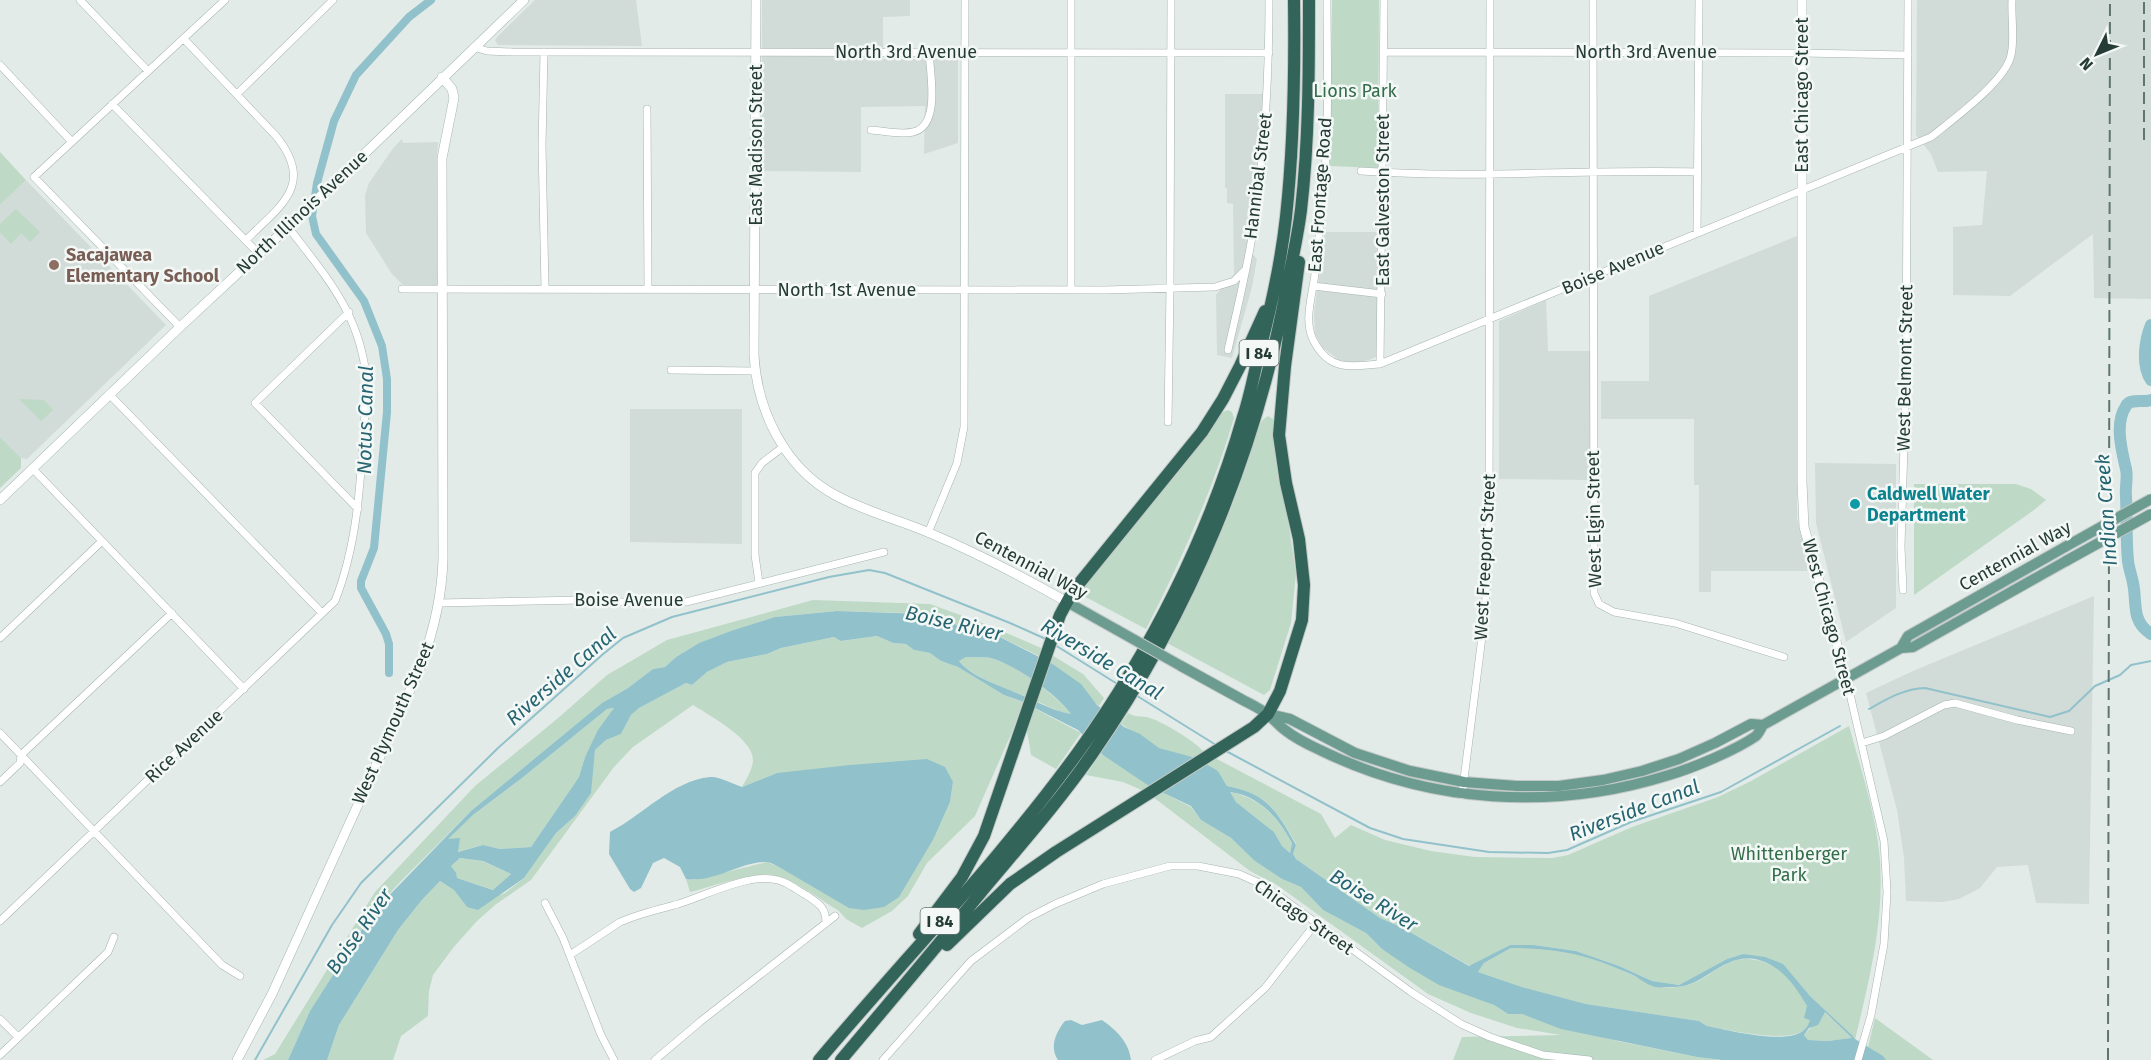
<svg xmlns="http://www.w3.org/2000/svg" width="2151" height="1060" viewBox="0 0 2151 1060" font-family="'Fira Sans',sans-serif">
  <rect width="100%" height="100%" fill="#e3ebe8"/>
  <path fill="#d1dbd7" d="M535,0H636L642,46L498,45L495,40L497,37Z
    M762,0H910V16L883,17V59H958V143L924,154L925,106L861,107V172L762,171Z
    M1917,0H2151V299L2094,298L2093,234L2010,296L1953,295V227L1982,225L1987,171L1938,172L1931,154L1916,135Z
    M1225,94H1265L1260,156L1248,249L1257,259L1252,287L1232,358L1217,355L1216,295L1234,274L1233,204L1227,203V188H1225Z
    M402,139L403,143L438,142L437,155V287H405L392,274L366,233L365,195L369,183L394,147Z
    M26,180L166,325L27,459L21,458L0,437V205Z
    M1325,232H1378V356L1369,360L1354,363L1339,360L1322,347L1315,334L1314,313Z
    M1797,236V518L1810,571H1711V592H1699V485H1694V419H1601V381H1649V296Z
    M1546,300L1548,351H1592V480L1499,479V321Z
    M630,409H742V544L630,542Z
    M1815,463L1896,464V608L1846,642L1816,523Z
    M2094,596L2089,904L2036,903L2028,865L1997,867L1980,888L1959,899L1942,902L1906,901L1904,858L1897,810L1866,693L1913,671Z"/>
  <path fill="#bedac6" d="M1332,0H1379L1378,168L1330,166Z
    M0,152L26,180L0,205Z
    M16,209L40,232L30,242L21,233L11,244L0,232V224Z
    M19,399L44,400L53,410L41,421Z
    M1228,410L1232,412L1234,418C1212,492 1181,561 1146,629L1078,593L1180,470L1223,412Z
    M1268,416L1273,419L1296,574L1291,623L1270,690L1264,695L1167,643C1196,586 1225,530 1245,470C1250,456 1255,422 1268,416Z
    M0,437L21,458V468L0,488Z
    M1914,484H2016L2031,489L2046,500L2034,510L1914,595Z
    M813,600L930,604L993,627L1041,648L1039,656L986,630L962,628L943,617L906,613L837,611L775,617L699,643L676,657L665,667L653,669L628,688L602,703L471,811L401,881L373,912L310,1011L288,1060H263L275,1054L375,892L475,786L557,719L607,675L667,640Z
    M877,636L893,643L906,644L914,650L930,653L941,661L958,667L1004,695L1023,702L1012,732L975,816L927,863L908,896L892,911L862,928L846,919L839,911C821,900 794,879 773,875C753,871 711,887 690,892L686,879L694,880L767,862L779,867L934,838L950,802L953,782L777,773L742,787C746,780 752,770 753,761C754,739 710,716 693,705L633,747L614,767L531,880L495,905L477,921L453,948L433,975L429,991L428,1016L401,1036L393,1060H327L339,1025L398,930L421,901L440,881L454,890L467,907L505,893L524,878L556,833L575,816L593,763L595,750L606,740L621,734L631,715L639,708L686,683L692,685L707,672L727,662L767,654L781,648L834,637L842,641Z
    M1050,654L1083,674L1104,698L1099,706L1047,661Z
    M966,657C975,658 986,656 994,659C1021,668 1054,694 1072,715C1054,711 1041,702 1024,696C1005,688 972,677 959,661Z
    M1032,707L1081,733L1056,769L1031,755L1026,724Z
    M615,708L585,757L579,777L531,847L500,849L483,845L457,852L453,839H447L473,815L522,778L607,709Z
    M1128,713C1135,717 1139,716 1146,717C1159,719 1196,742 1204,752L1195,759L1159,748L1121,724Z
    M1849,726C1860,766 1874,808 1879,850C1886,915 1870,977 1855,1040L1852,1035L1810,996L1783,965L1743,954L1727,959L1679,985L1652,981L1619,966L1576,951L1534,945H1510L1470,966L1403,928L1380,918L1296,859L1293,854L1296,844C1276,810 1268,794 1227,786L1218,771L1204,764L1215,758L1321,814L1335,838L1351,825L1385,840L1431,851L1475,857L1552,858L1568,855L1632,827L1718,797L1751,781Z
    M1101,753L1151,787L1144,791L1123,782L1086,775Z
    M1162,792L1191,807L1201,820L1231,838L1256,861L1282,879L1301,887L1323,910L1366,933L1382,949L1470,995L1494,1005L1508,1014H1522L1617,1041L1697,1057L1722,1060H1453L1462,1037L1561,1035L1517,1028L1471,1013L1428,994L1277,885L1250,871L1153,797Z
    M1229,792C1260,797 1277,817 1292,843L1290,853L1282,846L1274,832L1236,802Z
    M460,858L482,861L511,874L494,890L457,878L451,866Z
    M1511,948C1533,948 1557,948 1579,954C1596,959 1613,966 1630,974C1638,977 1646,984 1654,986C1660,988 1671,988 1677,987C1716,984 1724,943 1774,966C1787,972 1797,988 1804,1000C1837,1057 1730,1030 1707,1026L1699,1021L1586,1004L1522,987L1478,972L1484,963Z
    M1825,1012L1852,1038L1828,1041L1808,1040L1804,1035Z
    M1875,1018L1933,1060H1886L1868,1047Z"/>
  <path fill="#91c1ca" fill-rule="evenodd" d="M837,611L924,614L944,617L961,628L986,630L1051,663L1081,684L1097,705L1124,727L1140,734L1159,748L1192,757L1211,767L1218,771L1227,786C1268,794 1276,810 1296,845L1293,854L1296,859L1380,918L1403,928L1469,966L1510,945H1534L1576,951L1619,966L1652,981L1679,985L1727,959L1743,954L1765,957L1783,964L1810,996L1852,1035L1855,1039L1883,1056L1886,1060H1722L1697,1057L1561,1029L1522,1014H1508L1494,1005L1439,985L1410,968L1382,949L1366,933L1323,910L1301,887L1282,879L1255,861L1231,838L1201,820L1191,806L1149,786L1103,755L1078,730L1021,701L1004,695L958,667L941,661L930,653L914,650L906,644L893,643L877,636L841,641L834,637L781,648L767,654L727,662L707,672L692,685L686,683L639,708L631,715L621,734L606,740L595,750L591,793L575,816L556,833L524,878L478,910L467,907L454,890L440,881L421,901L398,930L339,1025L327,1060H288L310,1011L373,912L471,811L602,703L628,688L653,669L665,667L676,657L699,643L731,631L775,617ZM966,657C975,658 986,656 994,659C1018,667 1056,694 1071,714C1054,711 1042,704 1026,697C1007,688 972,678 959,661ZM614,708L598,730L585,757L579,777L531,847L500,849L483,845L458,852L460,838L448,839L473,815L522,778L607,709ZM1230,792C1260,796 1278,818 1292,843L1290,853L1282,846L1274,832L1236,802ZM460,858L483,861L511,874L493,890L457,878L456,873L451,866ZM1511,948C1542,948 1571,951 1601,962C1612,966 1624,971 1635,976C1641,980 1648,985 1655,987C1661,988 1668,987 1674,987C1705,988 1723,951 1759,960C1783,967 1795,986 1807,1006L1804,1018L1810,1020C1809,1022 1808,1026 1806,1028C1792,1047 1728,1030 1707,1026L1699,1021L1586,1004L1522,987L1478,972L1484,963ZM1825,1012L1852,1038H1851L1828,1041L1808,1040L1804,1035L1809,1028L1818,1025Z
    M927,759L945,767L953,782L950,802L934,838L899,897L884,907L864,910L849,908L779,867C775,865 770,862 766,862C739,862 715,883 686,879L680,867L664,858L653,863L641,888L634,892L630,889L609,854L610,832C643,815 672,781 710,777C719,776 733,784 742,787L777,773L850,765Z
    M1071,1020L1082,1025L1102,1020C1116,1030 1129,1042 1131,1060H1058C1049,1047 1056,1032 1065,1021Z"/>
  <g fill="none" stroke-linecap="round" stroke-linejoin="round">
    <path stroke="#91c1ca" stroke-width="2" d="M1055,645L1119,685
      M1134,694L1216,745
      M1869,709C1887,699 1903,689 1925,688L2050,717L2069,711L2095,686L2120,675L2131,665L2151,661
      M1226,751L1370,828L1403,839L1489,852L1548,853L1567,850L1631,822L1721,792L1840,726
      M255,1060L332,925L361,883L498,748L602,655L623,638L672,617L829,577L869,570L885,573L1010,623L1048,640"/>
    <path stroke="#91c1ca" stroke-width="8" d="M389,673V644L386,634L361,588V581L374,548L387,412V379L382,346L364,301L316,234L312,216L317,183L334,121L356,75L409,17L431,0"/>
    <path stroke="#91c1ca" stroke-width="12" d="M2151,325C2145,340 2141,365 2151,380
      M2151,400C2143,403 2130,398 2126,406C2114,424 2122,451 2126,469C2128,477 2125,488 2126,496C2127,518 2126,540 2128,561C2129,570 2133,579 2134,589C2135,597 2135,608 2137,616C2140,625 2144,629 2151,634"/>
    <defs>
      <path id="street" d="M80,0L148,71
        M1327,0C1327,52 1329,104 1326,156C1324,195 1319,235 1315,274C1312,298 1302,324 1316,345C1332,372 1354,366 1380,364L1931,137C1952,120 2006,81 2011,55C2015,38 2011,18 2012,0
        M1593,0L1594,593L1599,604L1614,612L1675,623L1784,657
        M184,39L276,136C316,185 280,206 246,240
        M474,47L487,51L512,52L1269,53
        M544,52L542,145L545,288
        M1384,52L1802,53L1908,55
        M0,65L72,142
        M237,94L333,0
        M112,104L258,253
        M647,109L648,288
        M871,130C884,131 901,135 913,132C941,126 930,73 929,52
        M1361,171C1473,179 1585,169 1697,172
        M1697,233L1699,0
        M1313,286L1382,294
        M402,289L1105,290L1215,287L1234,281L1246,269
        M1071,289V0
        M349,312L255,403L358,509
        M180,327L34,177L225,0
        M1228,350C1237,309 1248,267 1254,224C1265,150 1269,75 1269,0
        M1380,364L1384,0
        M671,370L755,371
        M109,394L322,613
        M1168,422L1170,288L1171,0
        M33,469L244,689
        M928,533L957,463L964,427L965,0
        M759,583L755,555V473L762,463L783,447
        M1903,590L1901,547L1906,375L1908,0
        M439,603L582,600L642,603L686,602L884,552
        M0,638L102,541
        M1846,677L1884,841L1887,892L1884,944L1871,1015L1858,1060
        M0,733L222,965L240,976
        M1862,743L1884,736L1944,705L1955,703L2017,720L2071,731
        M0,782L20,763L21,755L172,613
        M1462,795L1485,613L1489,541L1490,0
        M545,903L563,938L601,1035L614,1060
        M0,921L335,601C362,533 361,457 367,385C362,316 328,279 288,227
        M570,955L620,922L633,917C647,912 663,908 678,904C704,896 745,875 772,879C785,880 795,889 806,895C818,903 826,907 826,923
        M0,1019L18,1037
        M0,1055L108,952L114,937
        M655,1060L701,1021L835,916
        M883,1060L971,961L1028,918L1055,904L1103,884L1170,866H1198L1239,874L1259,883L1282,898L1411,992L1461,1024L1490,1037L1543,1055L1589,1060
        M1155,1060L1195,1041L1211,1037L1265,988L1316,923"/>
      <path id="secondary" d="M756,0L754,355C757,411 785,468 835,495C866,512 900,520 932,534C979,554 1023,577 1067,602
        M1802,0V482L1804,527L1846,677
        M0,500L180,327L305,211L524,0
        M237,1060L272,994L421,666C434,630 442,596 443,559L442,158L454,98L452,89L442,77"/>
      <path id="primary" d="M1067,602L1117,630
        M1901,648L1908,636L2065,547
        M1181,666C1201,677 1221,688 1241,699C1250,704 1260,708 1268,715C1274,719 1279,726 1285,730C1295,738 1309,745 1320,750C1430,804 1554,811 1669,775C1693,768 1736,750 1756,736C1759,733 1761,728 1763,725L1901,648L1913,647L2066,561
        M1268,714L1290,719L1355,753L1410,771L1464,782L1517,786H1559L1603,780L1642,771L1679,759L1715,743L1751,724L1763,725"/>
      <path id="highway" d="M919,934L962,877L984,836L1060,615L1073,591L1202,432L1223,399L1240,366L1265,311
        M947,945L1010,884L1056,852L1254,727L1268,714L1280,691L1302,620L1304,585L1299,539L1286,483L1279,435L1285,366L1299,262
        M819,1060C906,957 1000,860 1079,751C1151,651 1209,535 1243,417C1250,396 1254,374 1259,353C1271,308 1281,262 1286,217C1294,144 1295,73 1294,0
        M841,1060C890,1002 939,944 987,885C1023,842 1060,800 1092,754C1191,612 1257,451 1288,281C1293,257 1298,234 1301,210C1309,140 1309,70 1309,0"/>
    </defs>
    <use href="#street" stroke="#a6b3af" stroke-width="8"/>
    <use href="#secondary" stroke="#a3b6af" stroke-width="10"/>
    <use href="#primary" stroke="#c2c8c6" stroke-width="12"/>
    <use href="#highway" stroke="#c2c8c6" stroke-width="14"/>
    <use href="#street" stroke="#fff" stroke-width="7"/>
    <use href="#secondary" stroke="#fff" stroke-width="9"/>
    <use href="#primary" stroke="#6c9c90" stroke-width="10"/>
    <use href="#highway" stroke="#33645a" stroke-width="12"/>
    <path stroke="#5f7670" stroke-width="2" stroke-dasharray="12 6" stroke-linecap="butt" d="M2144,140V0
      M2108,1060L2110,0"/>
    <defs>
      <path id="primary-bridge" d="M2065,547L2151,499
        M2066,561L2151,514
        M1117,630L1181,666"/>
    </defs>
    <use href="#primary-bridge" stroke="#c2c8c6" stroke-width="12" stroke-linecap="butt"/>
    <use href="#primary-bridge" stroke="#6c9c90" stroke-width="10"/>
  </g>
  <circle fill="#8d6e63" stroke="#f3f8f6" stroke-width="2" cx="54" cy="265" r="6"/>
  <circle fill="#0f9aa8" stroke="#f3f8f6" stroke-width="2" cx="1855" cy="504" r="6"/>
  <g text-anchor="middle" dominant-baseline="central" stroke-width="5" stroke-linejoin="round" paint-order="stroke">
    <g fill="#f3f8f6" stroke="#63746f" stroke-width="1.5">
      <rect x="1239.5" y="340" width="39" height="26" rx="4.5"/>
      <rect x="920.5" y="908" width="39" height="26" rx="4.5"/>
    </g>
    <g font-size="16" font-weight="bold" fill="#253b35">
      <text x="1259" y="353">I 84</text>
      <text x="940" y="921">I 84</text>
    </g>
    <g font-size="18" fill="#253b35" stroke="#f3f8f6">
      <text x="906" y="52">North 3rd Avenue</text>
      <text x="1646" y="52">North 3rd Avenue</text>
      <text transform="translate(1802 95) rotate(-90)">East Chicago Street</text>
      <text transform="translate(756 145) rotate(-90)">East Madison Street</text>
      <text transform="translate(1258 176) rotate(-83)">Hannibal Street</text>
      <text transform="translate(1320 195) rotate(-86)">East Frontage Road</text>
      <text transform="translate(1383 200) rotate(-90)">East Galveston Street</text>
      <text transform="translate(302 212) rotate(-43)">North Illinois Avenue</text>
      <text transform="translate(1613 268) rotate(-23)">Boise Avenue</text>
      <text x="847" y="290">North 1st Avenue</text>
      <text transform="translate(1905 368) rotate(-89)">West Belmont Street</text>
      <text transform="translate(1594 519) rotate(-91)">West Elgin Street</text>
      <text transform="translate(2015 556) rotate(-29)">Centennial Way</text>
      <text transform="translate(1485 557) rotate(-87)">West Freeport Street</text>
      <text transform="translate(1031 565) rotate(28)">Centennial Way</text>
      <text x="629" y="600">Boise Avenue</text>
      <text transform="translate(1829 617) rotate(75)">West Chicago Street</text>
      <text transform="translate(393 723) rotate(-66)">West Plymouth Street</text>
      <text transform="translate(184 746) rotate(-43)">Rice Avenue</text>
      <text transform="translate(1304 917) rotate(35)">Chicago Street</text>
    </g>
    <g font-size="18" fill="#336d4a" stroke="#f3f8f6">
      <text x="1355" y="91">Lions Park</text>
      <text x="1789" y="854">Whittenberger<tspan x="1789" dy="21">Park</tspan></text>
    </g>
    <g font-size="18" font-weight="bold" fill="#785e54" stroke="#f3f8f6" text-anchor="start">
      <text x="66" y="255">Sacajawea<tspan x="66" dy="21">Elementary School</tspan></text>
    </g>
    <g font-size="18" font-weight="bold" fill="#0d838f" stroke="#f3f8f6" text-anchor="start">
      <text x="1867" y="494">Caldwell Water<tspan x="1867" dy="21">Department</tspan></text>
    </g>
    <g font-size="20" font-style="italic" fill="#256470" stroke="#f3f8f6">
      <text transform="translate(365 420) rotate(-89)">Notus Canal</text>
      <text transform="translate(2106 510) rotate(-94)">Indian Creek</text>
      <text transform="translate(954 623) rotate(13)">Boise River</text>
      <text transform="translate(1102 659) rotate(31)">Riverside Canal</text>
      <text transform="translate(561 676) rotate(-41)">Riverside Canal</text>
      <text transform="translate(1634 810) rotate(-21)">Riverside Canal</text>
      <text transform="translate(1374 900) rotate(32)">Boise River</text>
      <text transform="translate(359 931) rotate(-55)">Boise River</text>
    </g>
  </g>
  <g transform="translate(2097 54) rotate(227)" stroke="#f3f8f6" stroke-width="4.5" paint-order="stroke">
  <path d="M0-4.5L10 22L0 15L-10 22Z" fill="#253b35"/>
  <text y="-9" font-size="16" font-weight="bold" text-anchor="middle" fill="#253b35">N</text>
  </g>
</svg>
